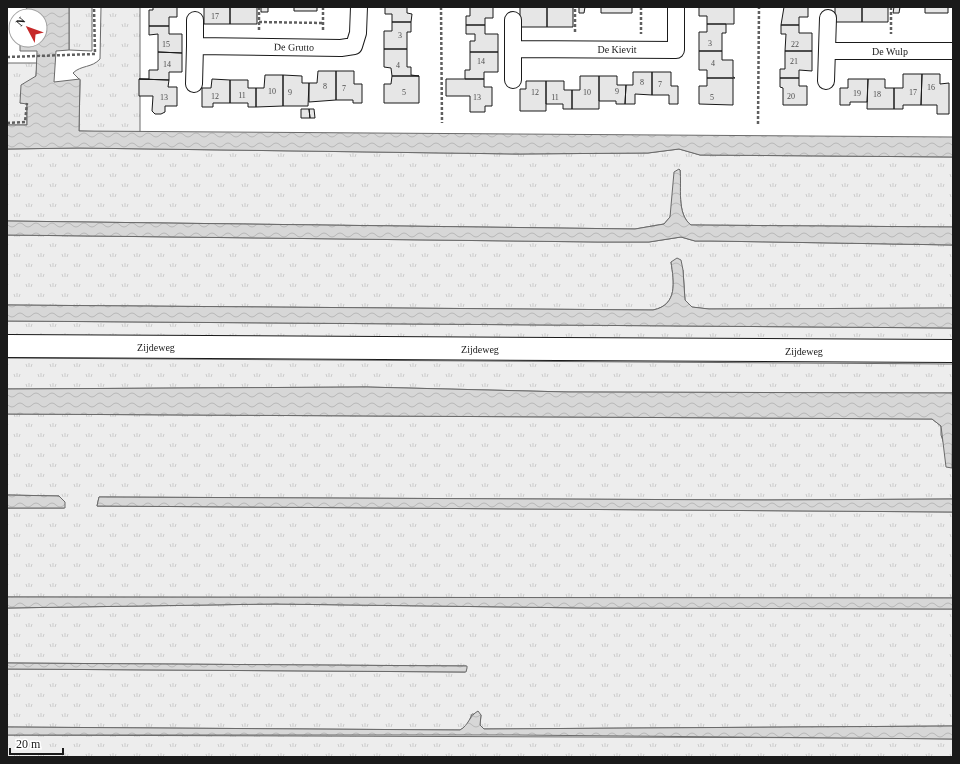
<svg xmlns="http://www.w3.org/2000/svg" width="960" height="764" viewBox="0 0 960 764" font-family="Georgia,serif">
  <defs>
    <pattern id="grass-tufts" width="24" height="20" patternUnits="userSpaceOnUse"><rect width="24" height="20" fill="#ededed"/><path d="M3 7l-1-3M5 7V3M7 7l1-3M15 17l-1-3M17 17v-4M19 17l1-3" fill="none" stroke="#cbcbcb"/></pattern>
    <pattern id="water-waves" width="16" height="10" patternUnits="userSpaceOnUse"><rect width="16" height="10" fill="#d7d7d7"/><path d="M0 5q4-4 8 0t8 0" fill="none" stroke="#b8b8b8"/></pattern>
  </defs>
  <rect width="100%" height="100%" fill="#fff"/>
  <path fill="url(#grass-tufts)" stroke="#6a6a6a" d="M69,7H92V51L69,50Z
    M101,7H140V133L79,131L80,80L73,73C81,65 92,68 100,59Z
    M7,63H37L36,76L20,103H27V125H7Z
    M79,148L516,154L648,153L679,149L700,155L953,157V227L691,225C676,214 682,186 680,170L670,217L664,224L635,229L7,221V149Z
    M7,235L597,242H649L681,237L695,241H711L953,245V308L709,309L691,307L685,300L683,270L671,262C674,282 678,305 653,310L7,305Z
    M7,321L953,328V341L7,336Z
    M7,358L953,364V393L568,392L366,387L7,389Z
    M7,414L932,419L941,426V435L952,468L953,462V499L765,500L99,497L97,506L953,512V598L7,597V508H64L59,496L7,495Z
    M274,604L586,608L953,609V726L484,729L480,725L481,715L472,714L467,726L460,730L7,727V669L465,672L466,666L7,663V608Z
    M7,735L885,738L953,739V757H7Z"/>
  <path fill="url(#water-waves)" stroke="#6a6a6a" d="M28,7H69V50L56,51L54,82L80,79L79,131L953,137V157L700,155L679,149L648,153L516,154L79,148L7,149V125H27V104L20,103L21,85L36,76L37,51H20V40H40V16H20Z
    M679,169L680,170C682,186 676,214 691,225L953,227V245L711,241H695L681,237L649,242H597L7,235V221L635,229L664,224L670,217L674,172Z
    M677,258L681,260L683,270L685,300L692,307L709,309L953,308V328L7,321V305L653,310C678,305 674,282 671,262Z
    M366,387L568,392L953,393L952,468L946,467L941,426L932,419L7,414V389Z
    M7,495L59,496L65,502V508H7Z
    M99,497L765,500L953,499V512L97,506Z
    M7,597L953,598V609L586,608L274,604L7,608Z
    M7,663L467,666V668L466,672L7,669Z
    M478,711L481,715L480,725L484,729L953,726V739L514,735H7V727L460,730C469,725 469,716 478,711Z"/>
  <path fill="#e6e6e6" stroke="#1a1a1a" d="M153,7H177V17H169V26H149V10H153Z
    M204,7H230V24H204Z
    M230,7H257V24H230Z
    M261,7H268V12H261Z
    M294,7H317V11H294Z
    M385,7H407V13L412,14L411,22H392V14H385Z
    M470,7H493V18H485V25H466V16H470Z
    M520,7H547V27H520Z
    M547,7H573V27H547Z
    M579,7H585L584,13H579Z
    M601,7H632V13H601Z
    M699,7H734V24H707V16H699Z
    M784,7H808V17H799V25H781Z
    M835,7H862V22H835Z
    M862,7H888V22H862Z
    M894,7H900L899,13H893Z
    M925,7H948V13H925Z
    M392,22H411V32H407V49H384V31H392Z
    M707,24H726V33H722V51H699V32H707Z
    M466,25H485V34H498V52H470V41H475V34H466Z
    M781,25H799V33H812V51H785L786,34H781Z
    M149,26H169V34H182V53L158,52V34L149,35Z
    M384,49H407V67H411V75L419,76H392L391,68L384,67Z
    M699,51H722V60H733V77L735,78H707V70H699Z
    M785,51H812V71L799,70V78H780V69H785Z
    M158,52L182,53V72H169V80L139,79H149V70H158Z
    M470,52H498V72H484V79H465V70H470Z
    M318,71H336V100L309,102V83H317Z
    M336,71H354V84H362V103H353V100H336Z
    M633,72H652V95L635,94V104H625L626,85H633Z
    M652,72H671V86H678V104H669V95H652Z
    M903,74H922L921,105H903V109H894V88H903Z
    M922,74H940V84L949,83V114H937V105H921Z
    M265,75H283V106L256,107V88H264Z
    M283,75L302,76V83H309L308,106H283Z
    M392,76H419V103H384V84H391Z
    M580,76H599V109H572V90H580Z
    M599,76H617V85H626L625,104H616V101H599Z
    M707,78H733V105L699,104V86H707Z
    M780,78H799V86H807V105H783V88L780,87Z
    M139,79L169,80L168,87H177V106H165V112L161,114H155L152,111L153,96H139Z
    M212,79L230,80V103H213V107H202V88H211Z
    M446,79H484V87H492V106H485V112H470V96H446Z
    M848,79H868L867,102H850V105H840V88H848Z
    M868,79H885V88H894V109H867Z
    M230,80H248V88H256V107H248V103H230Z
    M526,81H546V111H520V89H526Z
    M546,81H564V90H572V109H563V104H546Z
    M301,109H309L310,118H301Z
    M309,109H314L315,118H310Z"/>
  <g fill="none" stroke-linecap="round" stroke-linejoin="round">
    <defs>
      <path id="street" d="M195,20V46
        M513,20V80
        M514,49L676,50V7
        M827,51H953
        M826,81L828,18
        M194,84L195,46L341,48L354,46L358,33L359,7"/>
      <path id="secondary" d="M7,346L953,351"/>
    </defs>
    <use href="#street" stroke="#1a1a1a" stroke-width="18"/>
    <use href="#secondary" stroke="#1a1a1a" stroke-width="24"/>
    <path stroke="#5f5f5f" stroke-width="2.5" stroke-dasharray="3 2" stroke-linecap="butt" d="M259,7V30
      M323,7V32
      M441,7L442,123
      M641,7V34
      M891,7V34
      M259,22L323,23
      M575,32V7
      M7,57L95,54L94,7
      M7,123L25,122L27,103
      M758,124L759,7"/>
    <use href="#street" stroke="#fff" stroke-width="16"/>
    <use href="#secondary" stroke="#fff" stroke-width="22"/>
  </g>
  <g text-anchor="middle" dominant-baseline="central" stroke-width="3" stroke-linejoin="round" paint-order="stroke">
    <g font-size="8" fill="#4d4d4d">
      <text x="215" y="16">17</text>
      <text x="400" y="35">3</text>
      <text x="710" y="43">3</text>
      <text x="166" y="44">15</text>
      <text x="795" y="44">22</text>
      <text x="481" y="61">14</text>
      <text x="794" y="61">21</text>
      <text x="713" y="63">4</text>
      <text x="167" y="64">14</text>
      <text x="398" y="65">4</text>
      <text x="642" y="82">8</text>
      <text x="660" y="84">7</text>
      <text x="325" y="86">8</text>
      <text x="931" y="87">16</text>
      <text x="344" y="88">7</text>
      <text x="272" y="91">10</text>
      <text x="617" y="91">9</text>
      <text x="290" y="92">9</text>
      <text x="404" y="92">5</text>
      <text x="535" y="92">12</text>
      <text x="587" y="92">10</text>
      <text x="913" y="92">17</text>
      <text x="857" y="93">19</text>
      <text x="877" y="94">18</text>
      <text x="242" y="95">11</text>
      <text x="215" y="96">12</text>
      <text x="791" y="96">20</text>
      <text x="164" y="97">13</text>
      <text x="477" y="97">13</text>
      <text x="555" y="97">11</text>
      <text x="712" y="97">5</text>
    </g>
    <g font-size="10" fill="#1a1a1a" stroke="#fff">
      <text transform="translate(294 47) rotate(1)">De Grutto</text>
      <text x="617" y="49">De Kievit</text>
      <text x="890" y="51">De Wulp</text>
      <text x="156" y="347">Zijdeweg</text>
      <text x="480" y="349">Zijdeweg</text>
      <text x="804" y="351">Zijdeweg</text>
    </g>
  </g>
  <rect width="960" height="764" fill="none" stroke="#1a1a1a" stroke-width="16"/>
  <g transform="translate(28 28) rotate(311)"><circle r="19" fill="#ffffff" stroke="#a3a3a3"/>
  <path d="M0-3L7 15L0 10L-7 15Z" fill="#c62828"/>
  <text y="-6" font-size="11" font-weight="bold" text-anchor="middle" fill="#1a1a1a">N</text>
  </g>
  <path d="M10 748v6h53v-6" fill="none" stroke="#1a1a1a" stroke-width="2"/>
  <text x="16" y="748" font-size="12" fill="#1a1a1a" stroke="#ffffff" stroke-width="3" paint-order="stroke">20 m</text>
</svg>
